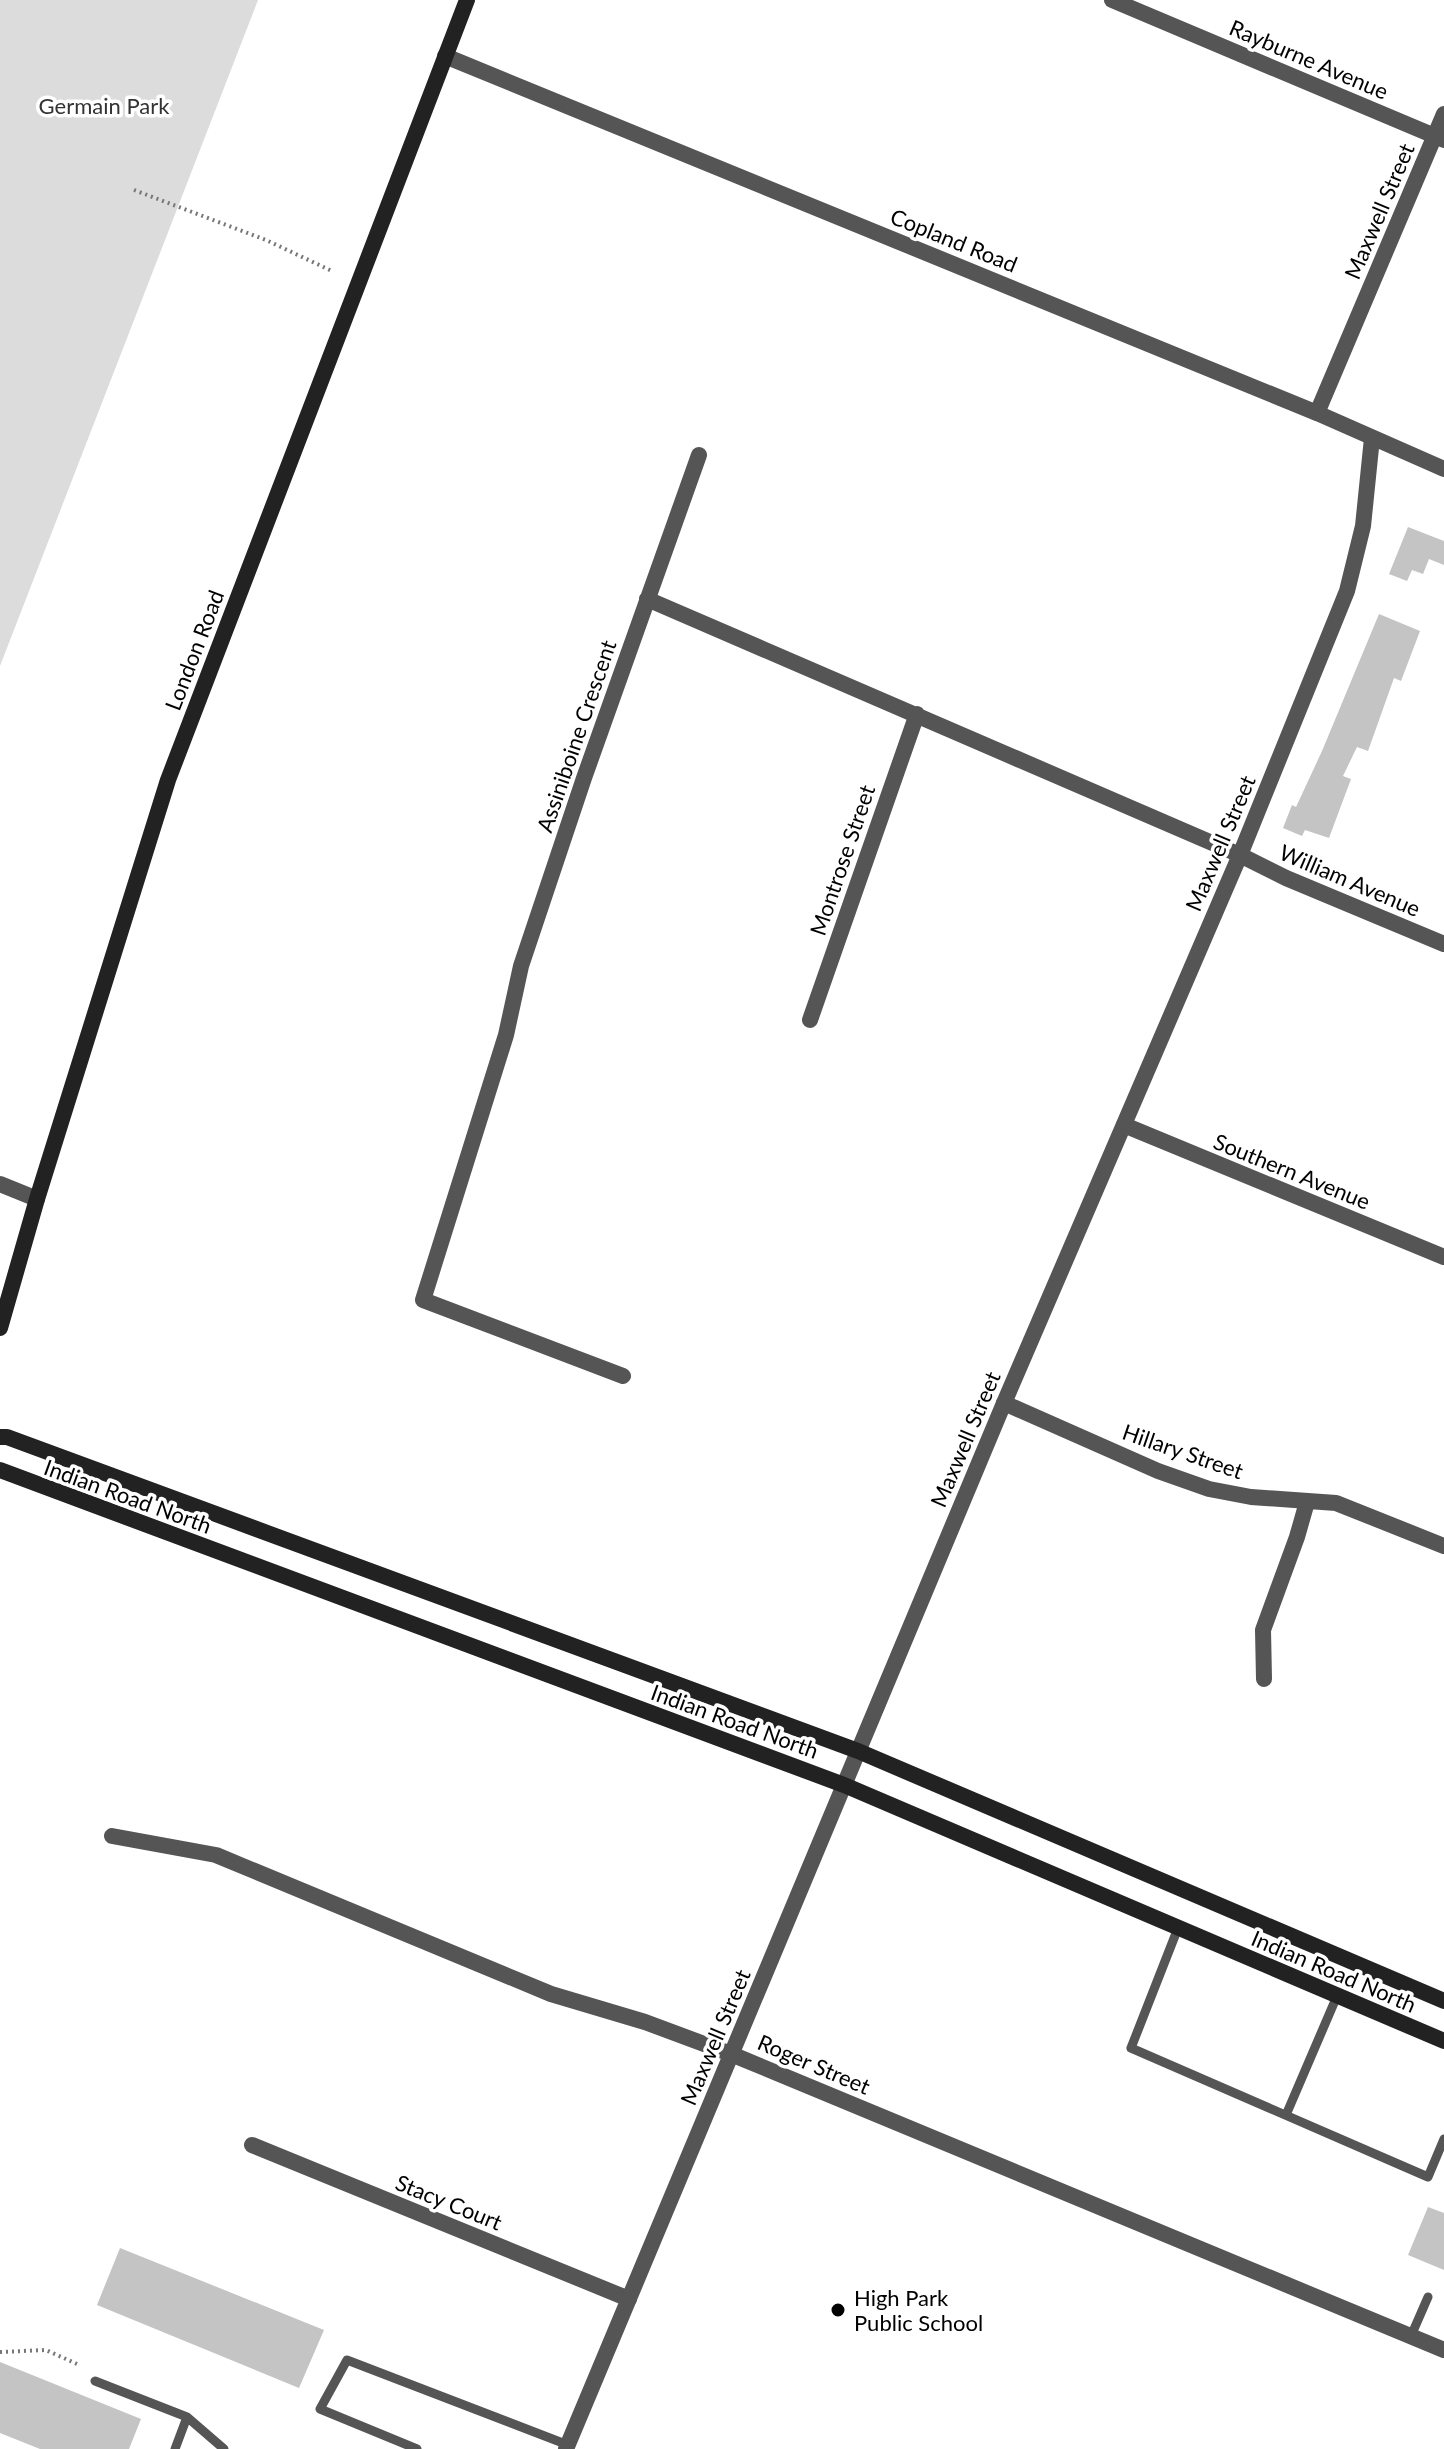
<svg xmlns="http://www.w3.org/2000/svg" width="1444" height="2449" viewBox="0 0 1444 2449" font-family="Lato,sans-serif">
  <rect width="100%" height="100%" fill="#fff"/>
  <path fill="#dcdcdc" d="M0,0H258L0,666Z"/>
  <path fill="#c4c4c4" d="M1408,527L1444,541V565L1429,559L1423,574L1412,570L1407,581L1389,574Z
    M1379,614L1420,631L1401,681L1394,678L1368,751L1357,747L1343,776L1351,779L1329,838L1305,830L1302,836L1283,828L1292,805L1296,807L1322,751Z
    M1428,2207L1444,2213V2270L1408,2255Z
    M120,2248L324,2330L299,2388L97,2305Z
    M0,2362L141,2419L129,2449H40L0,2433Z"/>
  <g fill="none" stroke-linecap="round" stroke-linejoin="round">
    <path stroke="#777" stroke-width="4" stroke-dasharray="2 4" stroke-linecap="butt" d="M134,190L266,240L332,271
      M0,2352L46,2350L77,2364"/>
    <path stroke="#555" stroke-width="9" d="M1178,1928L1131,2048L1428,2177L1444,2139
      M1286,2115L1337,1996
      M1411,2336L1428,2297
      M95,2381L187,2417L224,2449
      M175,2449L187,2417
      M417,2449L320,2409L347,2360L568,2445"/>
    <path stroke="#555" stroke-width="16" d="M1112,0L1444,140
      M445,56L1317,413L1444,469
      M647,599L1240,855L1286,878L1444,944
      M810,1020L917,714
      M1124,1125L1444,1257
      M0,1184L37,1199
      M623,1376L423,1300L506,1035L521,966L584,778L699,455
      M1004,1403L1158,1471L1209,1489L1251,1497L1336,1503L1444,1546
      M1264,1679L1263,1630L1297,1537L1307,1502
      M112,1836L216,1855L551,1994L645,2022L731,2054L1444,2350
      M252,2145L629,2299"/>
    <path stroke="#555" stroke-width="16" d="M1317,413L1444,114
      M566,2449L1004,1403L1240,855L1347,591L1363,526L1372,438"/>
    <path stroke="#222" stroke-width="16" d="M0,1328L37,1199L168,780L467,0
      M0,1437H7L858,1751L1444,2001
      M0,1470L844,1785L1444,2041"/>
  </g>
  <circle fill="#000" stroke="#fff" stroke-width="3" cx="838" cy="2310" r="8"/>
  <g text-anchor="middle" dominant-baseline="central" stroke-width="7" stroke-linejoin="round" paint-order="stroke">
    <g font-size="22" fill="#000" stroke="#fff">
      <text transform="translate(1309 59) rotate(23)">Rayburne Avenue</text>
      <text transform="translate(1379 211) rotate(-67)">Maxwell Street</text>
      <text transform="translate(954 240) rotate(22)">Copland Road</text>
      <text transform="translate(194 650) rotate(-69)">London Road</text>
      <text transform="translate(576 736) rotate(-71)">Assiniboine Crescent</text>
      <text transform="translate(1220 843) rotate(-67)">Maxwell Street</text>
      <text transform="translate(842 860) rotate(-71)">Montrose Street</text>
      <text transform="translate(1350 880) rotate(23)">William Avenue</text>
      <text transform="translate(1292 1171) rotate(22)">Southern Avenue</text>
      <text transform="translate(965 1439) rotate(-67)">Maxwell Street</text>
      <text transform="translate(1183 1451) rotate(19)">Hillary Street</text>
      <text transform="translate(128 1496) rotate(20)">Indian Road North</text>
      <text transform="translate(735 1721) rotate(20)">Indian Road North</text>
      <text transform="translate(1334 1971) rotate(23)">Indian Road North</text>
      <text transform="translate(715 2037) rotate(-67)">Maxwell Street</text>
      <text transform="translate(814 2064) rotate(23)">Roger Street</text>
      <text transform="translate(449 2202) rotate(22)">Stacy Court</text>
    </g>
    <g font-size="22" fill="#333" stroke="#fff">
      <text x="104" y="105">Germain Park</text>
    </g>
    <g font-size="22" fill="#000" stroke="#fff" text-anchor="start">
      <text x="854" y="2297">High Park<tspan x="854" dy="25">Public School</tspan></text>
    </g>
  </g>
</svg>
